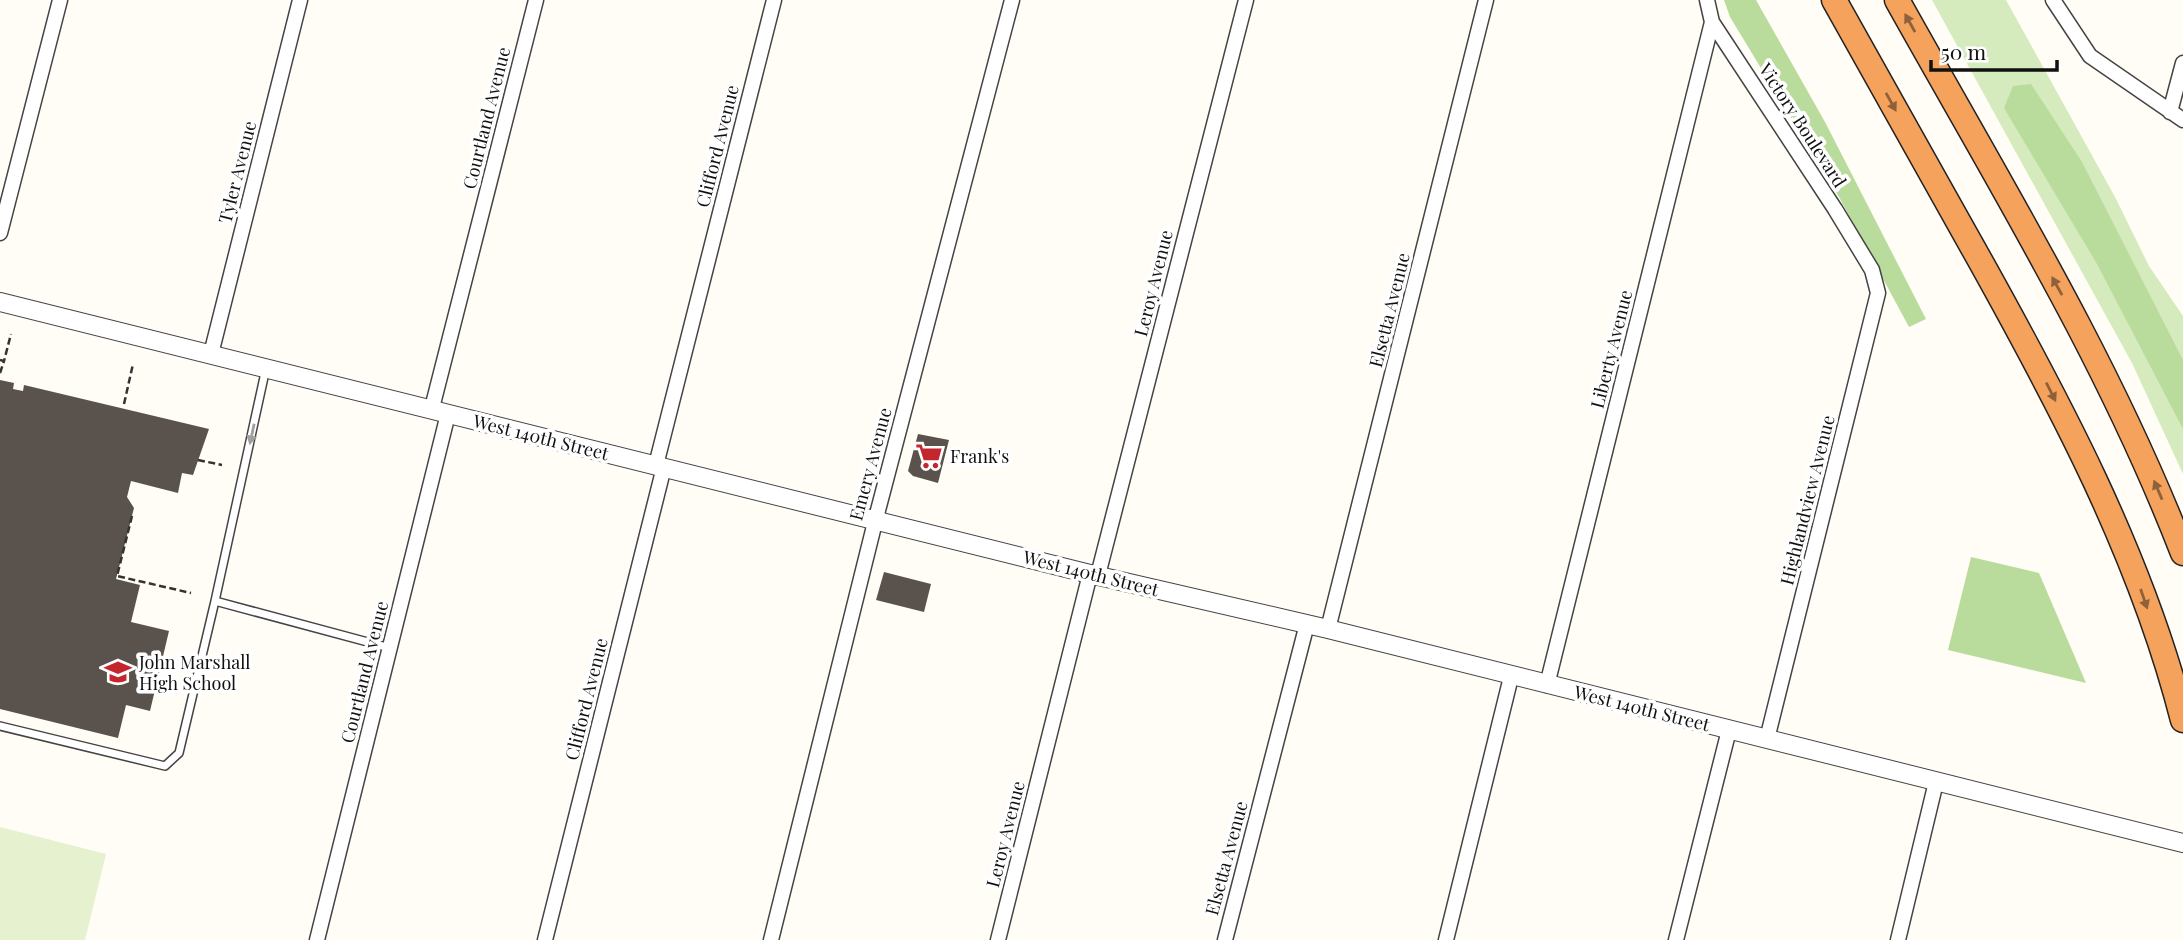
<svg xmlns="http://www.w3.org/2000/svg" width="2183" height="940" viewBox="0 0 2183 940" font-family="'Playfair Display',serif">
  <rect width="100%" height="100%" fill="#fffdf5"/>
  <path fill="#d5ebbd" d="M1932,0H2006L2115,197L2149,266L2183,316V474L2132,363Z"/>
  <path fill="#b9dc9c" d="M1724,0H1756L1825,122L1926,319L1909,327L1839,197L1730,17Z
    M2031,84L2082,162L2183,360V429L2097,264L2004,108L2013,86Z
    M1971,557L2039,573L2086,683L1948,650Z"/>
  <path fill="#e6f2cf" d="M0,827L106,854L85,940H0Z"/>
  <path fill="#5a524d" d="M0,380L14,383L13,389L23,391L24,385L209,429L193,475L182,473L178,493L131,481L127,497L134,508L116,579L140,585L131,622L169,631L150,711L126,705L118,738L0,709Z
    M918,434L949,440L938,483L913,476L908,471Z
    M884,572L931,584L924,612L876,600Z"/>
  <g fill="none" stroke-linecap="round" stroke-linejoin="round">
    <defs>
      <path id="service" d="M215,601L266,368
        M0,726L165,766L179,753L215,601L390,648"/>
      <path id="minor" d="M1707,0L1712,22L1835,209L1872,270L1878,293L1767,739
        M2053,0L2090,56L2183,120
        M2170,112L2183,63
        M0,233L60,0
        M211,354L300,0
        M432,408L536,0
        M656,465L774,0
        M1098,575L1246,0
        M1328,629L1486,0
        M1547,685L1712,22
        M317,940L448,414
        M545,940L664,467
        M771,940L876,518L1012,0
        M998,940L1090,574
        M1225,940L1307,624
        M1446,940L1511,677
        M1676,940L1729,730
        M1898,940L1936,782"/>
      <path id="tertiary" d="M0,302L1090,574L1328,629L2183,843"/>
      <path id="motorway" d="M1834,0C1882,85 1929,170 1977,255C2059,402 2141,555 2183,720
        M1897,0C1998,181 2108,359 2183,553"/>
    </defs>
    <use href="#service" stroke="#444" stroke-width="10"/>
    <use href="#minor" stroke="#444" stroke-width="17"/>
    <use href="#tertiary" stroke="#444" stroke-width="20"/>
    <use href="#motorway" stroke="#222" stroke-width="27"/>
    <path stroke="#333" stroke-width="2.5" stroke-dasharray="7 3.5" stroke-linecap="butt" d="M0,360L4,361L11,334
      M0,373L4,361
      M124,404L133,364
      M198,460L222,465
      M132,516L117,576L191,593"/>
    <use href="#service" stroke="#fff" stroke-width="7"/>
    <use href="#minor" stroke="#fff" stroke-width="14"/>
    <use href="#tertiary" stroke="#fff" stroke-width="18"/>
    <use href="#motorway" stroke="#f5a25d" stroke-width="24"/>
  </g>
  <defs><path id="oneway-solid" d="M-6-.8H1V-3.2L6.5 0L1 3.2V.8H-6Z" transform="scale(1.75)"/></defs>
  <g fill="#8e613b">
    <use href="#oneway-solid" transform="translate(1910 23) rotate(-119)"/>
    <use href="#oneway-solid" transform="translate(1891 102) rotate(61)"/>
    <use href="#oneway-solid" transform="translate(2057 286) rotate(-119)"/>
    <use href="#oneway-solid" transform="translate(2051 392) rotate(63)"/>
    <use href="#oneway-solid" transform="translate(2158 490) rotate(-113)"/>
    <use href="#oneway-solid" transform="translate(2144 599) rotate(71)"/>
  </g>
  <use fill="#a0a0a0" href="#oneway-solid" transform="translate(252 434) rotate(102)"/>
  <defs>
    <symbol id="supermarket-bare" viewBox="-9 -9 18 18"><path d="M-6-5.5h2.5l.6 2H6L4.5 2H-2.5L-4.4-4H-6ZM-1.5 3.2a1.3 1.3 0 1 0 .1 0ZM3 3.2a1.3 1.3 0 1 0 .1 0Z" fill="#c4262e" stroke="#fff" stroke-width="2.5" paint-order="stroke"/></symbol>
    <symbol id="school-bare" viewBox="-9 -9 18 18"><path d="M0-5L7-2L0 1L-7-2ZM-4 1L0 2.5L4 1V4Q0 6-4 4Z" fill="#c4262e" stroke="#fff" stroke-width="2.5" paint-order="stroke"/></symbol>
  </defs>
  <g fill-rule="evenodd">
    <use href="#supermarket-bare" x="910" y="437" width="38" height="38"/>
    <use href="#school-bare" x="99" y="653" width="38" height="38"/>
  </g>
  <g text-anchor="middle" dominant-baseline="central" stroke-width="7" stroke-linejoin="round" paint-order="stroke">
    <g font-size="18" fill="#111" stroke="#fff">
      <text transform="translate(486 118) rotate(-76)">Courtland Avenue</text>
      <text transform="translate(1803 125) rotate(57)">Victory Boulevard</text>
      <text transform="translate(717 146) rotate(-76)">Clifford Avenue</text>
      <text transform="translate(237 172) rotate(-76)">Tyler Avenue</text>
      <text transform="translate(1153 283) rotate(-76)">Leroy Avenue</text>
      <text transform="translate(1389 310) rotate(-76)">Elsetta Avenue</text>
      <text transform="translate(1611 349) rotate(-76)">Liberty Avenue</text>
      <text transform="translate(541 437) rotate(14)">West 140th Street</text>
      <text transform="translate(870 464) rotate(-75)">Emery Avenue</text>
      <text transform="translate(1807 500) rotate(-76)">Highlandview Avenue</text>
      <text transform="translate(1091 573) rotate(14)">West 140th Street</text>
      <text transform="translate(364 672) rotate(-76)">Courtland Avenue</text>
      <text transform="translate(586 699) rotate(-76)">Clifford Avenue</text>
      <text transform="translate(1642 708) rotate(14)">West 140th Street</text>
      <text transform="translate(1005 834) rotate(-76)">Leroy Avenue</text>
      <text transform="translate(1226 858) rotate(-75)">Elsetta Avenue</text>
    </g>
    <g font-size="18" fill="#111" stroke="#fff" text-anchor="start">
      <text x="950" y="456">Frank's</text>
      <text x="139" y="662">John Marshall<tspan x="139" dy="21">High School</tspan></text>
    </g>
  </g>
  <path d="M1931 60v10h126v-10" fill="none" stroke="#111111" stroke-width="3.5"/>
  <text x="1941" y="60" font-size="21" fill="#111111" stroke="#ffffff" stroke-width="5" paint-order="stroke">50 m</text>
</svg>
